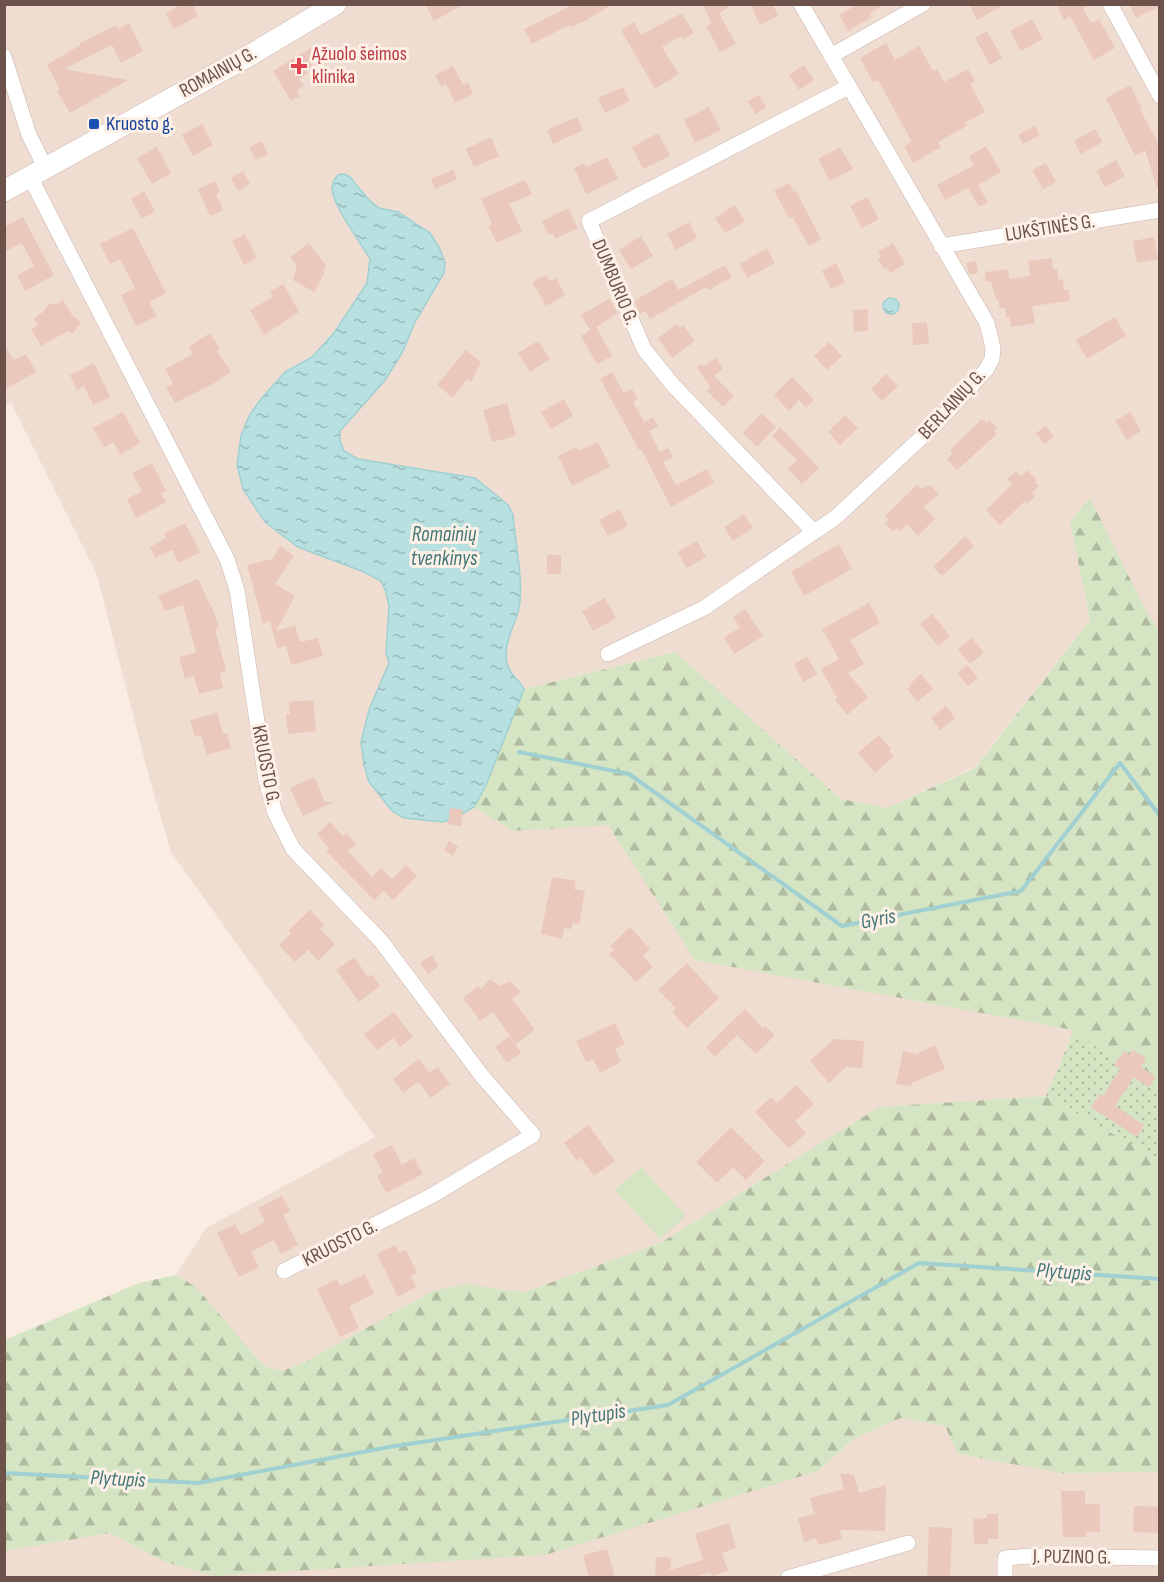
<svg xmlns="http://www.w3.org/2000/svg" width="1164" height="1582" viewBox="0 0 1164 1582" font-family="'Sofia Sans Condensed',sans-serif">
  <defs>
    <pattern id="grass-dots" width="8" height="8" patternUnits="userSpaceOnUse" patternTransform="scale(1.5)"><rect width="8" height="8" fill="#d5e4c2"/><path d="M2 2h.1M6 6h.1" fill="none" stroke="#b1bba0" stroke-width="1.8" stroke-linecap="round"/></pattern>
    <pattern id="forest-firs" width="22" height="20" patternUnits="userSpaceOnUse" patternTransform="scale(1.5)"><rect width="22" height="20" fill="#d5e4c2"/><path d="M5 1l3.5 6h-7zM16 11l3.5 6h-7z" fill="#b1bba0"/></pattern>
    <pattern id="water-ripples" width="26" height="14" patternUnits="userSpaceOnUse" patternTransform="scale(1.5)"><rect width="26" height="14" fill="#b8e0e0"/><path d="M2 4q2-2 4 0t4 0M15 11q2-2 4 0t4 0" fill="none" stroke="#9ab8b8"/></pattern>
  </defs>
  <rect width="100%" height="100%" fill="#f9ece1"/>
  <path fill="#f0ddd1" d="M5,5H1159V631L1144,607L1070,522L1090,620L975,767L887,808L841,799L674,652L524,689L521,682L508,667L506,654L511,630L519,608L475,478L358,459L344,451L340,440V431L386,379L403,351L415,322L444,274L445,262L439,247L430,233L398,212L379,208L369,200L350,177L332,188L350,227L370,259L367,283L334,333L312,357L285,372L261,399L249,416L241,436L237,465L243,489L364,572L381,581L386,592L389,606L386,653L389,663L382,684L457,817L474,807L512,831L608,824L696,960L1074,1030L1046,1096L879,1107L662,1242L525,1292L495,1289L468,1283L433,1291L301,1364L281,1371L264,1366L196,1287L176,1275L206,1228L375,1137L171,852L149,777L97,575L11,403L5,406Z
    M901,1418L945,1426L1061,1473L1159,1472V1577L5,1578V1551L110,1533L165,1562L818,1471L855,1438Z"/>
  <path fill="url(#grass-dots)" d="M1074,1030L1159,1093V1160L1046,1096Z"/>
  <path fill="url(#forest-firs)" d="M1090,498L1144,607L1159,631V1093L1073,1030L695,960L608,825L512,831L474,807L486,785L524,689L675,652L841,799L887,808L975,768L1090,620L1070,522Z
    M1046,1096L1159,1160V1472L1061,1473L958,1454L945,1426L901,1418L855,1438L818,1471L545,1555L214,1576L165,1562L110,1533L5,1551V1340L139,1283L176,1275L196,1287L264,1366L281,1371L301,1364L433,1291L468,1283L495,1289L525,1292L662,1242L879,1107Z"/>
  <path fill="#d5e4c2" d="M641,1167L686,1216L660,1239L615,1190Z"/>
  <path fill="url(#water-ripples)" stroke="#a0d0d1" stroke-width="1.5" d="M344,174L350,177L369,200L379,208L398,212L430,233L439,247L445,262L444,273L415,322L403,351L386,379L340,431V440L344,451L358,459L475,478L508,505L513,515C515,541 524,583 519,608C515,626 501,647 508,666C510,675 520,680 524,689L486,785L474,807L457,817L443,822L404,818L392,811L369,782L364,765L361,742L369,710L389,663L386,653L389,606L386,592L381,581L364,572L298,547L265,522L243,489L237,465L241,436L249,416L261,399L285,372L312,357L334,333L367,283L370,259C361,243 332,205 332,188C332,183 335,178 338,175Z
    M883 306a8 8 0 1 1 16 0a8 8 0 1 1-16 0Z"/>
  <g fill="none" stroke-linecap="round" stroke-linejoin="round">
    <path stroke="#a0d0d1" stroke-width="4" d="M519,752L629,774L842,926L1021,891L1120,763L1160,816
      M4,1473L198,1483L389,1447L668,1405L919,1263L1160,1279"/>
  </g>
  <path fill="#ebc8bc" d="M182,4H192L198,16L174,29L166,13Z
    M425,4H464L434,21Z
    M575,4H613L585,21L570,27L569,25L532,44L524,29Z
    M702,4H734L719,13L736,44L720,52L706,26L712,23Z
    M750,4H773L778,16L760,25Z
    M858,4H886L870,13L872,17L848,31L839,15Z
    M969,4H1006L977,20Z
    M1056,4H1092L1083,9L1091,23L1099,19L1115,48L1094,60L1070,16L1064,20Z
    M1129,4H1160V6L1136,18Z
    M682,13L694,33L683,40L681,36L662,47L679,74L655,89L621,30L634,22L641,35Z
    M1032,19L1043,39L1021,51L1010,31Z
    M129,23L143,51L121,63L112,45L64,69L128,80L70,113L57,91L60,89L47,65L80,45V43L116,25L118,29Z
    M987,31L1002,58L990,65L975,38Z
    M886,43L895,60L919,46L933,71L937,69L944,82L968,69L975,81L970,84L985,112L965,123L967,126L938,142L941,147L913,163L904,146L912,142L878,80L873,82L860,58Z
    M311,48L317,58L310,62L313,66L306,70L308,73L299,79L304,86L297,90L300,96L291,101L273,71Z
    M804,65L814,80L799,90L789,75Z
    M453,66L463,85L468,82L473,94L455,103L446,84L441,86L435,75Z
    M1130,85L1142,109L1140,110L1160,146V187L1157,188L1145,150L1135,156L1106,98Z
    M623,87L630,101L605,113L598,98Z
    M759,95L766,108L755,114L748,101Z
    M709,107L721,130L695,143L684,120Z
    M577,117L583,130L553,144L547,130Z
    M202,124L213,145L193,156L182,135Z
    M1035,126L1040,135L1023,144L1018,135Z
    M1095,129L1103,142L1081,154L1074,141Z
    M658,133L670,156L643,169L632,147Z
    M491,137L499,156L474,167L466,149Z
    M261,141L268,154L256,160L249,147Z
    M986,146L1001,172L978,185L988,202L979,207L968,188L945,200L937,185L974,165L969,156Z
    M157,147L171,173L152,184L137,158Z
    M840,147L853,169L830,181L818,159Z
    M607,157L618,179L586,194L574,168L584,163L586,167Z
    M1116,160L1125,176L1105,187L1096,171Z
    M1046,163L1056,182L1043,189L1032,170Z
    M453,170L457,179L435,189L431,179Z
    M243,171L250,184L238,191L231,178Z
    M525,180L532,194L509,204L522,231L497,243L488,226L492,224L481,199Z
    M215,181L220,192L216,194L223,210L210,216L198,189Z
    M789,183L794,192L796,191L821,239L809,246L792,217L789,218L774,191Z
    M144,191L155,211L142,219L131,199Z
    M867,197L879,219L862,228L850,206Z
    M735,205L745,221L725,233L715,218Z
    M568,208L578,228L555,239L553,233L549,235L542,221Z
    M23,217L54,275L25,291L17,275L34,266L22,243L4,252V227Z
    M689,222L697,238L676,250L667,234Z
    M133,228L166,293L149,302L157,316L136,326L121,295L135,288L120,259L110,264L100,244Z
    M245,234L257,258L244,265L232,241Z
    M641,236L653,256L631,269L619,250Z
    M1154,237L1158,259L1137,263L1133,241Z
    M309,243L326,266L323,271L325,272L314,292L293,280L297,266L290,257Z
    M893,243L905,264L890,273L887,267L884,269L878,259L881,257L878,252Z
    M767,248L775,263L747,278L740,264Z
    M1052,258L1053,269H1057L1059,280L1063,279L1064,290H1069L1070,301L1032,306L1035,323L1011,327L1009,317L1006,318L1005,308L1000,309L998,299L996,300L991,281L986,282L985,272L1008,269L1009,279L1030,276L1028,261Z
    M976,261L978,273L970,275L966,263Z
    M836,263L845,282L831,289L822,271Z
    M725,265L732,277L709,290L706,287L650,319L645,311L640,314L634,301L672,279L679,290Z
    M546,275L550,281L556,278L565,295L546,306L532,282Z
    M283,284L299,312L264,335L250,310L273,297L270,292Z
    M609,299L618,313L596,327L612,356L597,364L581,336L590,330L581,315Z
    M63,300L72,315L81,323L72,334L68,331L41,346L31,329L38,325L34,318L43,312L50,303L56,305Z
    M868,309V331L854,332L853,310Z
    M1115,317L1126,336L1087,359L1076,340Z
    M927,322L929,344L913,345L912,323Z
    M677,324L680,328L683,325L695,341L672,358L658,338Z
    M210,333L220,349L217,351L231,372L213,384L175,403L166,388L173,384L165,369L193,354L189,347Z
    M538,341L550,359L530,372L518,353Z
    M829,342L842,356L827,370L814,356Z
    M4,345L14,360L26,354L36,372L4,390Z
    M466,350L481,362L471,382L467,379L453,398L437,385Z
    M716,358L723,369L714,376L734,396L723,407L707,391L710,387L697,367L701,363L704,366Z
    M94,363L110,397L93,405L84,386L77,390L70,375Z
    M612,372L624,393L632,389L638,399L633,402L644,422L653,417L658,426L649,431L660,452L668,448L673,457L663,462L676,485L707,469L714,483L671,507L641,449L639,450L600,379Z
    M886,374L898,386L882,401L871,389Z
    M792,377L814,400L806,408L799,400L789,411L774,395Z
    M564,399L573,416L551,429L541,412Z
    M507,403L516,436L492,442L483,410Z
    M123,412L140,443L120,455L113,442L104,447L93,428Z
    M1130,412L1141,431L1127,440L1115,421Z
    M761,413L776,427L757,447L743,433Z
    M845,415L858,428L840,445L828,432Z
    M982,419L987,423L990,420L997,428L994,431L997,434L957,470L947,459L953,453L950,450Z
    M1046,426L1054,437L1044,444L1036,433Z
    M780,427L819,468L802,484L788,469L797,460L772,436Z
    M598,442L610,467L572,486L558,456L576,447L578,451Z
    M152,463L166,491L161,494L166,502L136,518L127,499L142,491L132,473Z
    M1027,470L1037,480L1035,482L1039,486L1032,493L1035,496L1027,504L1025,501L1000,525L986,510L1012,484L1007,479L1016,471L1021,476Z
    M917,485L921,489L930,485L939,494L924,507L935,519L918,536L907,524L900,531L897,528L893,531L885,523L889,520L885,516Z
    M619,509L628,526L608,536L599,520Z
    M744,514L753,528L733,541L724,527Z
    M185,523L200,552L179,563L172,550L155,558L150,547L166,538L164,534Z
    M965,536L974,546L942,576L933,567Z
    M697,541L706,557L687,568L677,552Z
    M839,544L852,569L804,596L791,572Z
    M280,546L294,556L275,584L295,596L276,631L295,625L300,642L318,638L323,656L291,665L286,646L277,648L270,621L263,623L247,565L272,559Z
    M547,555H561V574H547Z
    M198,579L211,607H212L219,628L215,629L226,671L220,673L223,688L199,694L194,676L185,679L179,657L196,652L183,605L165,611L158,596Z
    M605,598L616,618L593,631L582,611Z
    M869,603L880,623L850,640L864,664L848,673L868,697L847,715L835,700L837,698L821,669L839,659L822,629Z
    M745,609L763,636L734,654L724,638L740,627L733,617Z
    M932,614L950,636L938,646L920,624Z
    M972,638L984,653L970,664L958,649Z
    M807,656L817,674L803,682L794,664Z
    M967,665L978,678L968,686L957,673Z
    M921,674L933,689L917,702L907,689L911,686L910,684Z
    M313,700L316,731L288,734L286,714H290L289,702Z
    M946,706L955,718L940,730L931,718Z
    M217,713L223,734L227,733L231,748L207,755L201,735L195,737L190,720Z
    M879,735L891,749L889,751L894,756L875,773L858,753Z
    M314,777L325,802H333L303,816L290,788Z
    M450,808L463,810L461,826L448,824Z
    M330,822L343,836L346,833L356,844L348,851L372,877L381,868L392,879L406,865L417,876L393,900L384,891L374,900L326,851L329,848L317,834Z
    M449,841L458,847L453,856L444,850Z
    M552,877L576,881L574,889L585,891L579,924L573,923L571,929L564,928L562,939L541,934Z
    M310,910L325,925L320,929L335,944L318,961L308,950L295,962L279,945L291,934L288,931Z
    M630,927L650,949L643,956L653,967L636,982L609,954L614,950L610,946Z
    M432,955L439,966L428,974L420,963Z
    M354,957L368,977L371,974L380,986L359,1002L336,970Z
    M687,963L719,998L687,1028L672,1012L676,1008L658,990Z
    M490,979L500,986L510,981L521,992L512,999L535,1030L516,1044L493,1012L480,1021L463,998L478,986L481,989Z
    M745,1009L763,1028L765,1026L775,1035L756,1054L737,1035L715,1057L706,1047Z
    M394,1012L413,1037L400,1047L393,1038L377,1050L364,1034Z
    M615,1023L625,1044L615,1049L621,1062L600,1073L593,1059L586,1062L576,1041Z
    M510,1036L521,1053L507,1063L495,1047Z
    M834,1039L864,1041L862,1068L846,1067L829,1083L810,1061Z
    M935,1045L945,1069L912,1083V1086L896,1084L903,1051L916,1054Z
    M1133,1050L1146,1058L1141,1067L1156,1077L1149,1087L1134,1077L1115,1106L1144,1125L1137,1137L1091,1107L1100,1094L1103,1096L1120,1069L1114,1065L1124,1051L1129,1055Z
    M419,1059L429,1073L438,1067L450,1084L431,1098L418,1082L403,1093L393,1079Z
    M796,1085L814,1104L795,1121L806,1133L789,1149L755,1112L771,1097L777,1103Z
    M588,1125L615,1161L594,1176L581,1158L577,1161L564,1143Z
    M731,1127L765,1161L746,1180L733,1167L717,1183L696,1162Z
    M392,1145L402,1165L414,1158L423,1174L386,1193L377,1176L383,1173L373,1154Z
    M282,1196L290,1211L283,1215L298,1245L281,1254L274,1240L251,1252L259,1267L239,1277L217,1233L235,1224L241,1235L265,1222L258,1208Z
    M395,1245L399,1253L406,1250L417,1273L411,1276L416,1287L398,1297L377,1254Z
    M365,1274L374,1294L349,1306L359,1328L340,1337L317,1289L337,1279L340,1286Z
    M840,1473L854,1475L859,1493L886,1485L885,1531L840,1530L842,1539L818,1545L816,1538L804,1542L798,1518L814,1514L810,1498L844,1489Z
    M1061,1491H1085V1504H1100V1532H1086V1537H1063Z
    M1134,1506L1160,1507V1533L1133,1532Z
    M987,1514H998V1539H988V1544H974L973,1519L987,1518Z
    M729,1523L736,1548L722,1553L728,1571L712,1576L710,1572L692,1578H655L656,1557L671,1558L670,1570L703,1560L695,1534Z
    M929,1527L952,1528L950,1578H927Z
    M607,1549L615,1578H589L583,1555Z"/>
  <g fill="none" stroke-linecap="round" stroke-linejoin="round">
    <defs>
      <path id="street" d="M1110,4L1160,96
        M831,56L923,4
        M4,57L29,135L46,169
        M30,177L227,559L237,590L266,780L275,813L293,849L381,941L482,1076L533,1135L433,1195L284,1271
        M941,246L1160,210
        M814,532L672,384L644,349L589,221L848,87
        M608,654L704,608L836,517L937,423L986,370L992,359L993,348L987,323L801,4
        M788,1578L908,1543
        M1005,1578V1558L1029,1556L1160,1558"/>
      <path id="secondary" d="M4,191L252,54L336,4"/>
    </defs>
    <use href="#street" stroke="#c8b3aa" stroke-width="16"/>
    <use href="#secondary" stroke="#cdb4aa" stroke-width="22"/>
    <use href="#street" stroke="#fff" stroke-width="15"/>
    <use href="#secondary" stroke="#fff" stroke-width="21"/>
  </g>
  <path fill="#e0444e" stroke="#fdf1e7" stroke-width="2" d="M296 57h6v6h6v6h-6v6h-6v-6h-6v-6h6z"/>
  <rect fill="#1a4fb4" stroke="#fdf1e7" stroke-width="2" x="88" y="118" width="12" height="12" rx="3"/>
  <g text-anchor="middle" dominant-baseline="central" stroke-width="6" stroke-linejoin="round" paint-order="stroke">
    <g font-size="20" fill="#be3a42" stroke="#fdf1e7" text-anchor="start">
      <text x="312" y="54">Ąžuolo šeimos<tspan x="312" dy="23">klinika</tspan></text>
    </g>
    <g font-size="20" fill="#6d524b" stroke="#fdf1e7">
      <text transform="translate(218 72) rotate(-29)">ROMAINIŲ G.</text>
      <text transform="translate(1050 228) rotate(-9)">LUKŠTINĖS G.</text>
      <text transform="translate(615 282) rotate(67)">DUMBURIO G.</text>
      <text transform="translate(952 404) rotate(-47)">BERLAINIŲ G.</text>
      <text transform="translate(266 765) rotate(79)">KRUOSTO G.</text>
      <text transform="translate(340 1243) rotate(-27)">KRUOSTO G.</text>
      <text transform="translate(1072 1557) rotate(1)">J. PUZINO G.</text>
    </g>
    <g font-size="20" fill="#164399" stroke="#fdf1e7" text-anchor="start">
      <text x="106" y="124">Kruosto g.</text>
    </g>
    <g font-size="21" font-style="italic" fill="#447778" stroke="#fdf1e7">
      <text x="444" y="534">Romainių<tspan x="444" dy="24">tvenkinys</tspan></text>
      <text transform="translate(878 919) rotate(-11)">Gyris</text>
      <text transform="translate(1064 1272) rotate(4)">Plytupis</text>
      <text transform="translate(598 1415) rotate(-9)">Plytupis</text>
      <text transform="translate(118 1479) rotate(3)">Plytupis</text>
    </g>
  </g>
  <rect width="1164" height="1582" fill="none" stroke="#6d524b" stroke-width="12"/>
</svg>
